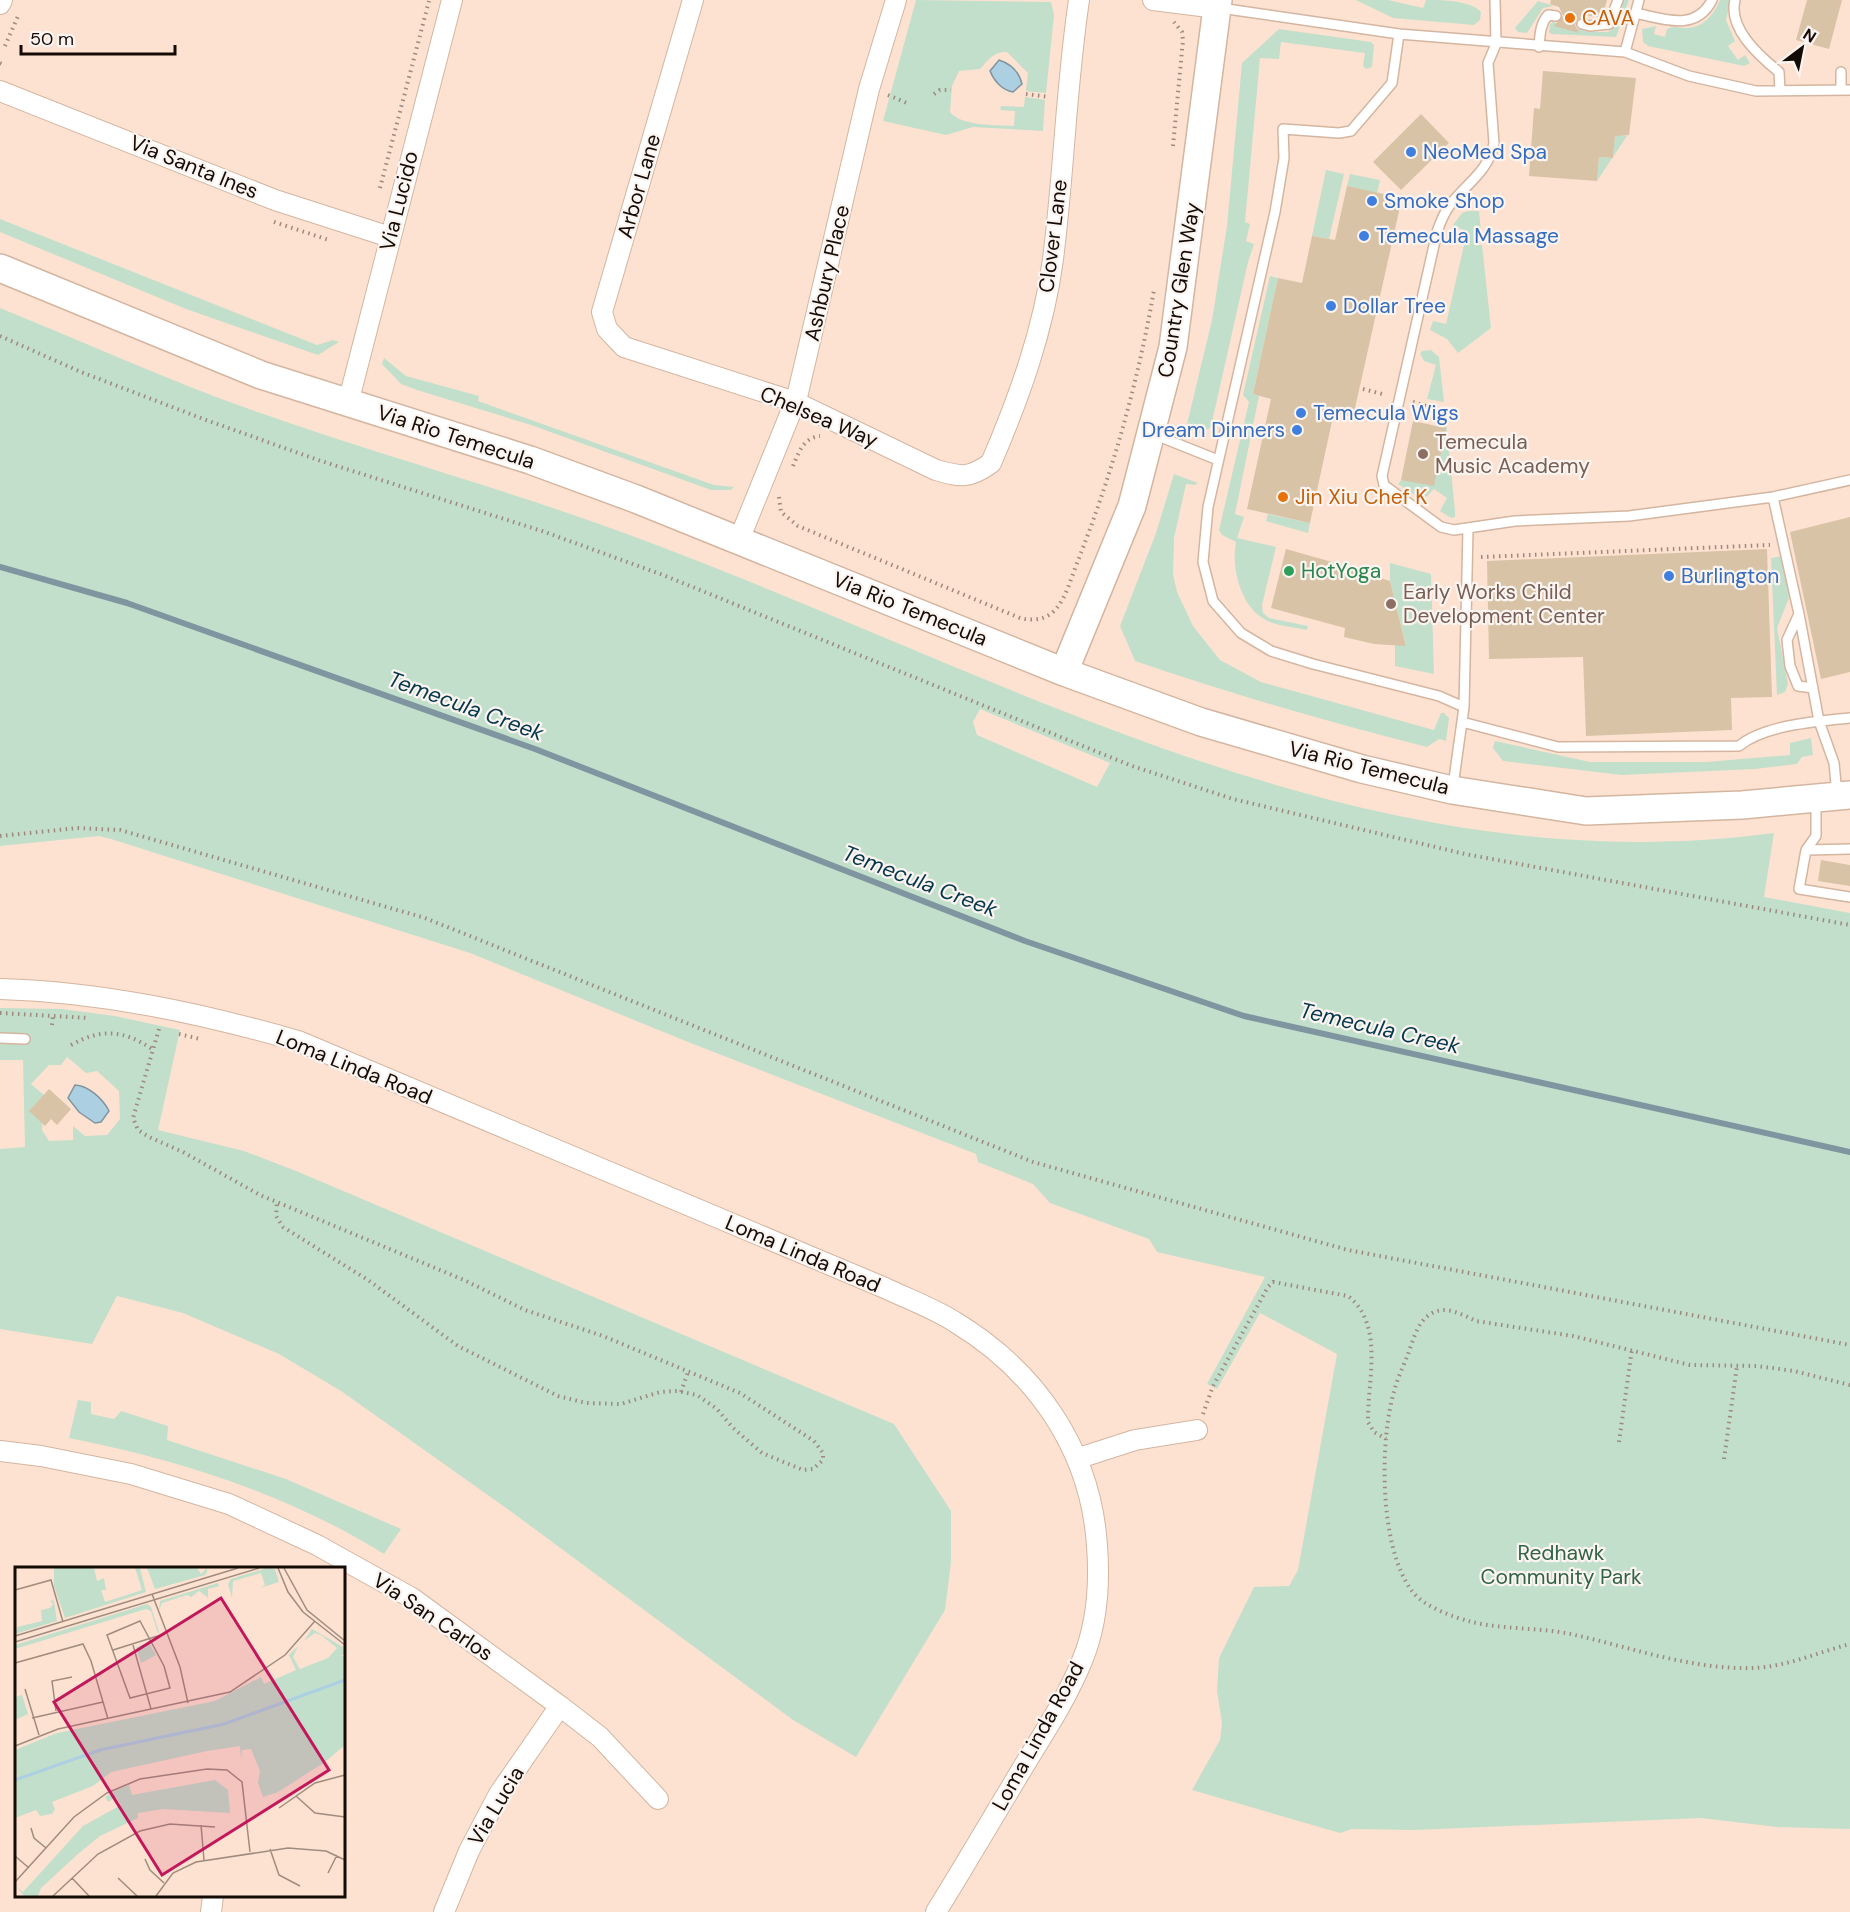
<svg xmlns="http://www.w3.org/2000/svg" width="1850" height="1912" viewBox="0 0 1850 1912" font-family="'DM Sans',sans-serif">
  <rect width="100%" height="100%" fill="#fde2d1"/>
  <path fill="#c2dfcb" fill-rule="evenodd" d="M916,0L1051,2L1054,15L1046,93L1026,91L1028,73L1007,52C994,51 988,60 980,69L959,71L952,86L950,112C961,126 995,125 1014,126L1015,111L1000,110L1001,106L1024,107L1025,97L1045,100L1043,131L973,127L946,135L883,121Z
    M1356,0H1388L1423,8L1426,0C1442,0 1470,0 1481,12L1480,20L1474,25L1393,18Z
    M1623,0H1629L1616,37L1551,34L1549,32L1550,24L1553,22L1589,32H1608L1616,25Z
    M1720,0H1731L1726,20L1735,41L1728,46L1738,60L1745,55L1750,63L1744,66L1648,46L1643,42L1642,29L1656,26L1654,34L1665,37L1667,29C1674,25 1679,28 1687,28C1704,27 1714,14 1720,0Z
    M1538,1L1554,6L1543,8L1527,33L1518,32L1515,28Z
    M1279,29L1371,42L1374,45L1372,67L1366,69L1363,66L1365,53L1281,42L1279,59L1260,58L1245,222L1250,224L1246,241L1254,244L1248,262L1212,422L1210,428L1198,434L1189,429L1187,424L1212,320L1227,226L1242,63Z
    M1615,134L1627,136L1597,181L1599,157L1613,158Z
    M1326,170L1344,174L1329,239L1312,236Z
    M1350,174L1380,180L1377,193L1347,186Z
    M1468,211H1479L1481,231L1474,232L1475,245H1482L1491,328L1458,353L1447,339L1430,330L1433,321L1446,324L1467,232L1453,225L1462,213Z
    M0,219L317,345L333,340L339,342L318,355L186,309L0,232Z
    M1270,276L1278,278L1253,394L1259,396L1235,514L1244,517L1237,538L1276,547L1262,605L1263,613L1269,618L1308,626L1307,630C1294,627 1277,626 1266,620C1240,607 1231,567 1236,542L1222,535L1219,530L1249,402L1243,395Z
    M0,308C84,342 167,380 252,410C379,455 509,490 635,537C1008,675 1360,888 1774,833L1764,897L1850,913V1829L1777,1827L1701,1818L1415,1830L1352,1829L1340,1833L1192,1790L1220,1740L1222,1723L1217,1691L1219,1658L1254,1587L1289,1586L1298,1570L1337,1354L1260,1313L1217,1389L1207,1384L1265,1277L1157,1252L1149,1239L1050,1203L1033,1184L978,1162L976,1154L688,1042L470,953L111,839L99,836L0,846ZM980,709L1110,763L1097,787L977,735L973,722Z
    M1431,350L1439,357L1444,402L1427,399L1436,365L1424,361L1420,354L1422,351Z
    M384,358L406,376L479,396L478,401L714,485L734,487L731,490H711L531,425L417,390L401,384L382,364Z
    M1441,409L1445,410L1455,511V517L1451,518L1440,511L1447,498L1434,489L1423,500L1398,484L1445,428L1443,427Z
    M1174,474L1198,483L1195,485L1186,484L1174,538L1173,574L1177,592L1193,626L1220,660L1261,682L1434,730L1441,713H1444L1449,718L1446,741L1439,739L1427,747C1328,722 1231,694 1135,661L1120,626L1156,533Z
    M1268,514L1310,523L1308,533L1266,521Z
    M1783,556L1789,598L1777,628L1788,684L1785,692L1777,695L1771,558Z
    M1390,563L1431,574L1434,674L1395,666V645H1406L1390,581Z
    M1811,738L1813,755L1802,757L1797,764L1755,769L1622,775L1503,761L1493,748L1495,741L1590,762H1706L1790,755V743Z
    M0,1008L62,1009L115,1016L180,1030L158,1130L244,1151L296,1171L894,1424L951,1511V1562L945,1610L856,1757L793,1720L513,1513L341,1391L279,1354L183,1313L117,1296L92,1344L0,1329V1149L25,1147L23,1060H0ZM67,1057L86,1073L97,1071L119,1091L120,1119L107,1135L85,1136L73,1126V1140L49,1141L42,1130L44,1095L31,1084L49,1065H61Z
    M78,1400L91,1402V1414L114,1419L121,1411L168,1426L167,1440L286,1479L401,1529L384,1554C288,1494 179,1460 69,1438Z"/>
  <path fill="#acd0e2" stroke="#7f95a0" stroke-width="1.5" d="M999,60C1011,64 1019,71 1022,84L1013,92C1002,90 994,81 990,71Z
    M75,1085C89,1086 103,1099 109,1111L101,1122L95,1123L79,1112L68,1098Z"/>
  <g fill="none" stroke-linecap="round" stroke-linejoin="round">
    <path stroke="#7f95a0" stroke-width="6" d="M0,567L127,603L535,749L1025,941L1244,1016L1850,1152"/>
  </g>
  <path fill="#d8c3a6" d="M1551,0H1607L1602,18L1585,15L1577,20L1575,25L1579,33L1554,26L1563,16L1559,7L1550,4Z
    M1807,0H1842L1829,49L1796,40Z
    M1543,71L1636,78L1629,135L1615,136L1613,158L1599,157L1597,181L1529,176L1534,108L1540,109Z
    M1421,114L1449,143L1401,190L1373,162Z
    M1347,186L1402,198L1353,417L1334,412L1310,523L1247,509L1271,399L1253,394L1278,278L1302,283L1312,236L1335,240Z
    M1413,421L1446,428L1434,486L1401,480Z
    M1850,517V672L1821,679L1790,532Z
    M1286,549L1378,575L1377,577L1390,581L1406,646L1374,644L1344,637L1345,628L1271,608Z
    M1767,549L1772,697L1731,698L1732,730L1586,736L1583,657L1489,659L1487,561Z
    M1821,860L1850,865V886L1818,881Z
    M49,1089L71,1109L57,1125L51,1119L45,1126L29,1111Z"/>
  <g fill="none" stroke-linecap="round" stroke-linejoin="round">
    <defs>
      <path id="lane" d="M1495,0L1496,44L1488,63L1494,143C1489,171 1466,184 1450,205C1444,213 1440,223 1437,232L1382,476L1384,485L1441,527L1454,530L1515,521L1629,516L1773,497L1850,480
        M1735,0C1728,28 1758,55 1779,72L1780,90
        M1220,8L1399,34L1625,52L1689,76L1756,91L1850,90
        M1635,13C1664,19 1696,32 1712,0
        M1582,24L1590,26L1609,24L1618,0
        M1399,34L1392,83L1351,131L1339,133L1283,129L1284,158L1275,212L1208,507L1203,562L1213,601L1241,633L1271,651L1313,664L1439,696L1464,707
        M1539,47C1540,35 1540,24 1548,15L1556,16
        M1625,52L1639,0
        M1841,90V72
        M1153,434L1218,460
        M1773,497L1799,614L1819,721L1834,763L1837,794
        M1799,614L1787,640L1790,666L1798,686L1813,688
        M1462,722L1558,747L1739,746C1764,725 1818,721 1850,718
        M1453,786L1464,707L1468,529
        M1816,801V836L1806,850L1799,889L1850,897
        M1806,850L1850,849
        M0,1038L25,1039"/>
      <path id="street" d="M693,0L602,312L607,329L624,347L795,402L936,470C961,477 969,479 991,463C1019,398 1044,329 1053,259C1064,173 1066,86 1079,0
        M1153,0L1217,8
        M0,4L2,0
        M0,91L275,200L390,237
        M348,403L452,0
        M739,540L797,397L869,89L896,0
        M0,989C102,992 200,1013 298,1041L885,1288C908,1299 933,1308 955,1322C1036,1371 1091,1450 1097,1546C1100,1585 1097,1625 1082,1661C1067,1698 1045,1731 1025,1764C995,1814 966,1863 936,1912
        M0,1451L41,1456L131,1474L229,1504L317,1545L412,1598L560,1706L600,1737L658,1799
        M1079,1458L1135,1440L1197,1430
        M211,1912L213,1896
        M444,1912L469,1851L499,1794L560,1706"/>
      <path id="secondary" d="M0,268L261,375L530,460L636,499L1064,672L1201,722L1362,769L1452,790L1586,811L1742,805L1850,795
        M1064,672L1132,506L1173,347L1218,0"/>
    </defs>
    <use href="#lane" stroke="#d4b5a0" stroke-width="12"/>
    <use href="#street" stroke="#d4b5a0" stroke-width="22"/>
    <use href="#secondary" stroke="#d4b5a0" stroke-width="30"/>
    <path stroke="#9d897d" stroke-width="4" stroke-dasharray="1.5 4.5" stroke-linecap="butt" d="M5,46L19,14
      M0,63L2,64
      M934,94L940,90H951
      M1026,94L1049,97
      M888,95L907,103
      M1173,146L1183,40L1182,32L1174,22
      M380,188L429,1
      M274,222L329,240
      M0,336L81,372L206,420L318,460L542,531L663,575L1132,766L1233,799L1465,854L1850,925
      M1363,389L1386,395
      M1413,402L1426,406
      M793,466C799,452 803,438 820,436
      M779,497L781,512L798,526L1020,618C1032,621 1045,620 1054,611C1067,598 1072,574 1079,558C1113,471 1138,382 1154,290
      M1481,557L1770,545
      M0,836L77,828L120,830L425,918L1033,1162L1348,1250L1850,1345
      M0,1013L89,1018
      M52,1025L53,1015
      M159,1029L133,1118L138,1130L149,1137L183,1152L260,1195L464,1280L525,1310L603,1336L740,1393L814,1441L823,1453V1460L813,1469L803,1470L762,1453L733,1428L717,1409L697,1395L677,1391L660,1392L621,1404L586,1403L558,1396L458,1346L368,1280L283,1227L276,1216L277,1203
      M179,1034L200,1039
      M71,1045C101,1028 124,1030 152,1049
      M1850,1385L1794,1371L1757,1366L1690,1365L1573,1336L1476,1321C1461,1314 1444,1304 1429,1315C1417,1323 1413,1341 1408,1354C1404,1365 1398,1377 1395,1388C1379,1439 1379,1548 1412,1591C1424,1607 1453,1617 1472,1622C1505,1630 1541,1627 1575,1635C1633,1648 1693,1670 1753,1668C1786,1667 1819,1652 1850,1644
      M681,1392L688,1372
      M1203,1414L1213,1386L1268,1287L1273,1282L1348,1296C1385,1325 1367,1382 1368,1422L1374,1432L1386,1439
      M1619,1442L1632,1349
      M1724,1459L1737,1366"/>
    <use href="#lane" stroke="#fff" stroke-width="9"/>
    <use href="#street" stroke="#fff" stroke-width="20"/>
    <use href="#secondary" stroke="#fff" stroke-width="27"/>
  </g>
  <g fill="#e8710a" stroke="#fbf4f0" stroke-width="2">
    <circle cx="1570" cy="18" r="6"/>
    <circle cx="1283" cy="497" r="6"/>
  </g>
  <g fill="#3f7fe0" stroke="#fbf4f0" stroke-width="2">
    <circle cx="1411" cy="152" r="6"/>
    <circle cx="1372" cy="201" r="6"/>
    <circle cx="1364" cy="236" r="6"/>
    <circle cx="1331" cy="306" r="6"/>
    <circle cx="1301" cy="413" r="6"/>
    <circle cx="1297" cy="430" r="6"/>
    <circle cx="1669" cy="576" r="6"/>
  </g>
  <g fill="#8d6e63" stroke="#fbf4f0" stroke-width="2">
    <circle cx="1423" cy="454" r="6"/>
    <circle cx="1391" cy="604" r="6"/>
  </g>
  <circle fill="#2e9e5b" stroke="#fbf4f0" stroke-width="2" cx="1289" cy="571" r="6"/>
  <g text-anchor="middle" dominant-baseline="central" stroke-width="4.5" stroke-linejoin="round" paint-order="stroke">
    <g font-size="21" fill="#c56008" stroke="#fbf4f0" text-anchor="start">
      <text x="1582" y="18">CAVA</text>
      <text x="1295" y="497">Jin Xiu Chef K</text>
    </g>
    <g font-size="21" fill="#366cbe" stroke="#fbf4f0" text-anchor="start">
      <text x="1423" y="152">NeoMed Spa</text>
      <text x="1384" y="201">Smoke Shop</text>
      <text x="1376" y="236">Temecula Massage</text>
      <text x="1343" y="306">Dollar Tree</text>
      <text x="1313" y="413">Temecula Wigs</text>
      <text x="1285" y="430" text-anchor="end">Dream Dinners</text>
      <text x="1681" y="576">Burlington</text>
    </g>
    <g font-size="21" fill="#150b05" stroke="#fbf4f0">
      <text transform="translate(194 167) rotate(22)">Via Santa Ines</text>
      <text transform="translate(639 186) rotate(-74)">Arbor Lane</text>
      <text transform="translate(399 201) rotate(-76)">Via Lucido</text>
      <text transform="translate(1053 236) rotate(-83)">Clover Lane</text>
      <text transform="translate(827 273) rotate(-77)">Ashbury Place</text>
      <text transform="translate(1179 290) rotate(-81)">Country Glen Way</text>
      <text transform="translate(819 417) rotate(23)">Chelsea Way</text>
      <text transform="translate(456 437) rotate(18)">Via Rio Temecula</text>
      <text transform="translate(910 609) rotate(22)">Via Rio Temecula</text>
      <text transform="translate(1369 768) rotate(14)">Via Rio Temecula</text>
      <text transform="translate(354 1067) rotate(22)">Loma Linda Road</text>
      <text transform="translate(803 1254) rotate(23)">Loma Linda Road</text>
      <text transform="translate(433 1617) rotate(34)">Via San Carlos</text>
      <text transform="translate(1038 1736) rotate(-61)">Loma Linda Road</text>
      <text transform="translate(496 1806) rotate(-59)">Via Lucia</text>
    </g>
    <g font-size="21" fill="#785e54" stroke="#fbf4f0" text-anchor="start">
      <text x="1435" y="442">Temecula<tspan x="1435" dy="24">Music Academy</tspan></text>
      <text x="1403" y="592">Early Works Child<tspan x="1403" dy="24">Development Center</tspan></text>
    </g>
    <g font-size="21" fill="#27864d" stroke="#fbf4f0" text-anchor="start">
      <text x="1301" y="571">HotYoga</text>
    </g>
    <g font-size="21" fill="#316445" stroke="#fbf4f0">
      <text x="1561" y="1553">Redhawk<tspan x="1561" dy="24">Community Park</tspan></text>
    </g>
    <g font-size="22" font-style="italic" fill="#04374b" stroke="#fbf4f0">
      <text transform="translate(466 706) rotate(20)">Temecula Creek</text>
      <text transform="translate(920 881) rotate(21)">Temecula Creek</text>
      <text transform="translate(1380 1028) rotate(13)">Temecula Creek</text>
    </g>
  </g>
  <g transform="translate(15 1567)">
    <rect width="330" height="330" fill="#fde2d1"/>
    <path d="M39,1H79L82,14L89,11L91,23H86L90,35L127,23L120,1H125L131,25L50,51L39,19ZM132,1H182L186,7L192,1V5L190,8L140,22ZM252,1L260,2L264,15L245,21L250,18L246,6L218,14L217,31L213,17L216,12ZM203,16L204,19L193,22V31L184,24L176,30L172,28L147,36L144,44L145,34ZM35,33L39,34L42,54L0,67L2,60L27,54L26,43L35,41L38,37ZM132,37L136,40L144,65L143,67L136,44L131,42L0,82V78ZM297,62L330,81V87L325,89H330V178L310,195L263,225L248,230L243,216L245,204L236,182L227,183L226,192L225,179L192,184L96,205L78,219L37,235L40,242L37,247L25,249L21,243L0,251V183L42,166L200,134L246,110L249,117L281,103L274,88L283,79L278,90L285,102L313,91L322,81L306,68L300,66L289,74ZM134,76L141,88L126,96L121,80ZM7,128L13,147L0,153V130ZM200,213L213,223L215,246L148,242L123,246V251L85,269L63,287L26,321L23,329H9L2,320L8,325L68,259L106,238L101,230L93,235L90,230L102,223L114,218L117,228Z" fill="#c2dfcb"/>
    <path fill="none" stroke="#acd0e2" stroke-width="3" d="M0,213L85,183L209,157L330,113"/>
    <path fill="none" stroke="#a08c7f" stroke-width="1.5" d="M263,1L273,25L288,45L330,78M269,1L292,43L330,74M0,23L36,13L48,55M137,27L165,100L173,136M125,54L149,99L155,121L115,131L92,68ZM0,69L223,1M0,75L244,1M118,78L136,142M98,83L149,67M0,96L68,77L76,94L93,152M10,122L24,168M41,144L37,114L57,110M17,151L88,135M0,179L43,162L215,125L270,88L300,54M281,229L300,246L330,250M264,241L300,216L330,208M186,258L189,293M16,261L19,271L31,281M255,282L264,308L285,319M0,289L14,301M130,292L135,303L149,316M313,306L322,288M57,311L74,329M103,311L122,329M0,315L59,250L92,226L125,212L192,202L212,203L227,215L235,285M38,329L83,287L125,264L155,257L200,260M141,329L158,306L181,295L273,281L311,284L330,293"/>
    <path fill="#c2185b" fill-opacity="0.15" stroke="#c2185b" stroke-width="3" d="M206,31L314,203L147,308L39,135Z"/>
    <rect width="330" height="330" fill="none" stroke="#150b05" stroke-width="3"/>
  </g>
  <g transform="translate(1802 48) rotate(32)" stroke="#fbf4f0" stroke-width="4.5" paint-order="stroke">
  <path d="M0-4.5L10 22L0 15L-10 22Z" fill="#150b05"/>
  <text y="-9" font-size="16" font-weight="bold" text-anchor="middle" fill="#150b05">N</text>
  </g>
  <path d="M21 45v9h154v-9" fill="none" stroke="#150b05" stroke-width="3"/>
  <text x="30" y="45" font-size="18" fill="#150b05" stroke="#fbf4f0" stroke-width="4.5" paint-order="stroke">50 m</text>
</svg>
